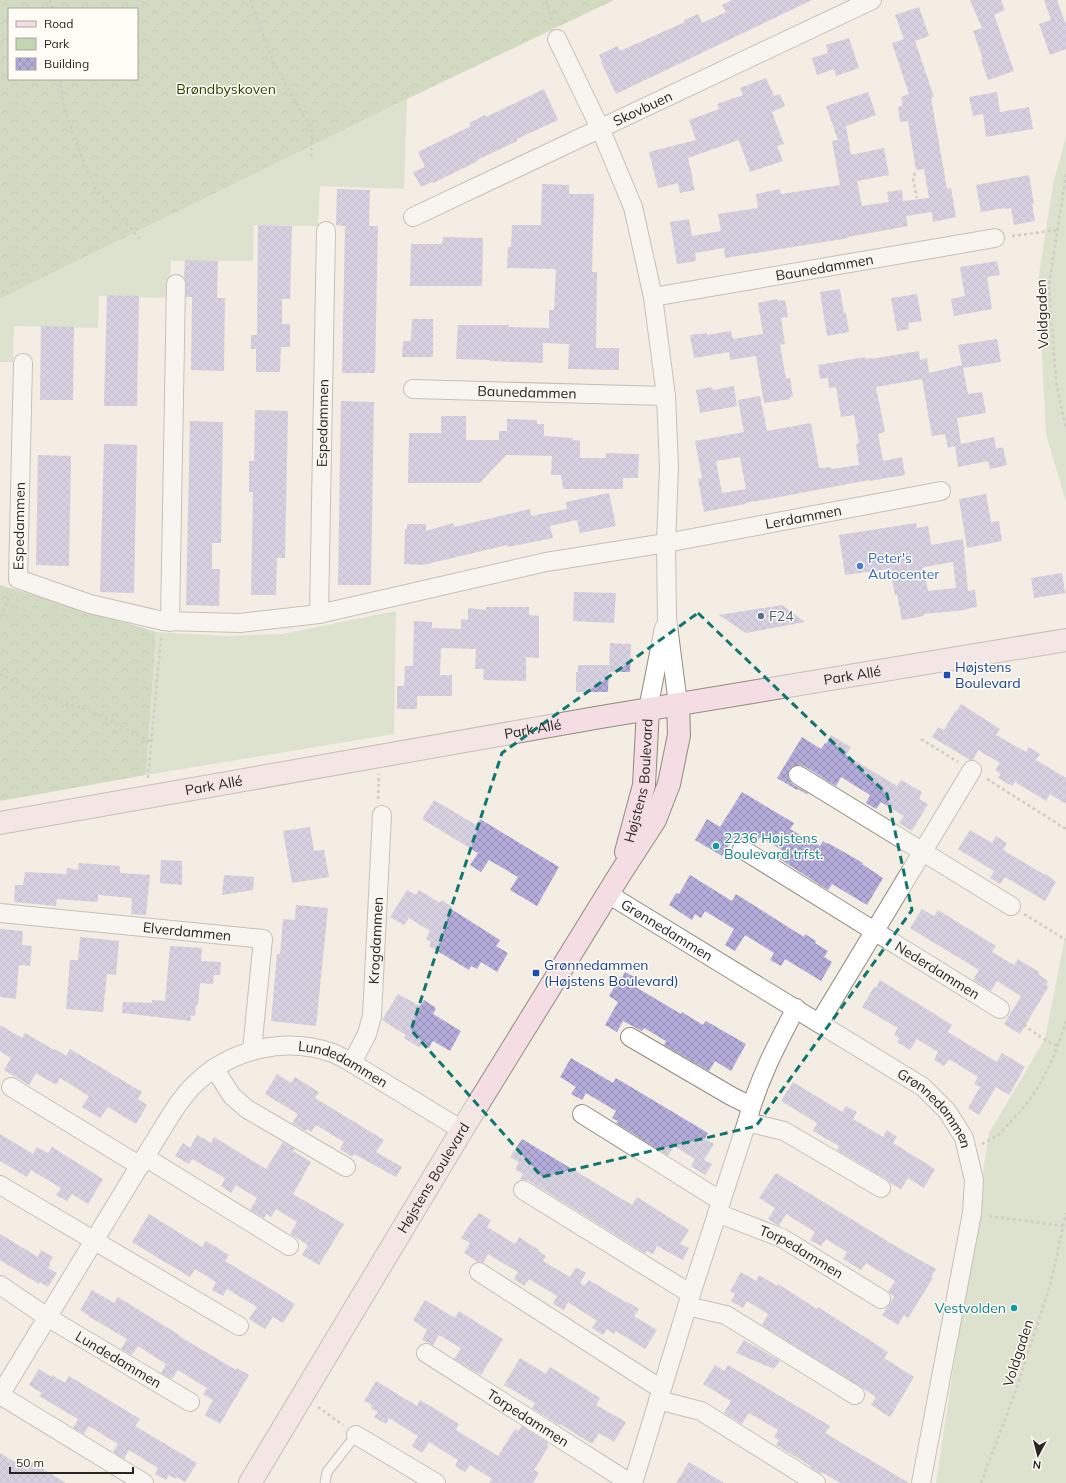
<svg xmlns="http://www.w3.org/2000/svg" width="1066" height="1483" viewBox="0 0 1066 1483" font-family="Mulish,sans-serif">
  <defs>
    <pattern id="forest-crowns" width="20" height="18" patternUnits="userSpaceOnUse"><rect width="20" height="18" fill="#aac397"/><path d="M2 6a3 3 0 1 1 6 0M12 15a3 3 0 1 1 6 0" fill="none" stroke="#92a782"/></pattern>
    <pattern id="building-cross-hatch" width="8" height="8" patternUnits="userSpaceOnUse"><rect width="8" height="8" fill="#b4addb"/><path d="M0 0l8 8M0 8l8-8" fill="none" stroke="#928db1"/></pattern>
  </defs>
  <rect width="100%" height="100%" fill="#f3ede3"/>
  <path fill="url(#forest-crowns)" fill-rule="evenodd" d="M0,0H614L407,99L0,299ZM9,9H137V79H9Z
    M0,585L156,632L146,775L0,801Z"/>
  <path fill="#c2d6b2" d="M407,99L404,189L320,186L318,226L254,225L253,261H171L170,298L99,296L98,328L14,326L13,362H0V299Z
    M1066,136V502L1046,434L1038,281L1053,184Z
    M396,611L394,734L146,775L156,632L226,636L282,634Z
    M1066,933V1483H936L989,1133L1045,1039Z"/>
  <path fill="url(#building-cross-hatch)" fill-rule="evenodd" d="M732,0H812L616,94L601,62L602,61L599,55L617,46L620,51L685,22L684,20L698,14L702,23L726,12L722,5Z
    M970,0H1001L1005,10L994,15L1014,71L988,80L981,60L983,59L973,31L982,28Z
    M1044,0H1057L1066,25V49L1050,55L1039,24L1051,20Z
    M919,7L929,36L915,41L934,97L931,98L947,189L951,188L956,217L933,222L932,212L906,216L908,226L848,237L849,238L725,258L724,248L695,253L696,261L677,264L670,222L689,219L692,236L721,231L718,214L758,208L756,194L780,189L781,194L840,185L832,141L838,140L826,106L868,92L876,115L846,126L851,155L884,148L889,175L857,181L862,206L889,202L887,192L902,190L903,201L929,198L924,169L916,170L908,121L900,122L898,107L903,105L901,97L909,94L892,43L904,39L895,15Z
    M849,38L859,68L836,76L834,69L817,75L812,58L828,53L826,45Z
    M766,78L774,96L780,94L785,106L772,112L784,144L777,146L783,161L750,172L739,140L688,158L693,179H692L695,190L680,193L678,183L658,188L649,152L696,140L689,120L719,109L717,104L743,95L740,88Z
    M544,89L558,120L517,139V141L477,160L478,161L433,183L432,182L421,187L413,172L425,167L418,152L471,126L469,123L485,115L486,117Z
    M997,92L1000,112L1029,107L1033,129L986,137L983,114L973,116L969,97Z
    M1029,175L1034,204H1032L1035,221L1014,225L1011,208L1004,209V208L981,212L976,185Z
    M542,184L569,185V194H594L592,272H597L596,348H619V370L568,369L569,344L543,343V363L489,361L490,360L456,359L458,325H509V327L549,328V310H554L556,269L507,268L508,247H511L512,225H541Z
    M337,189L370,190L369,226H378L375,373H342L345,226L336,225Z
    M258,225L292,226L290,299H282V324H290V347H281L280,372H256V349H251V335H257Z
    M443,237L483,238L482,286H410L411,244H442Z
    M185,260L218,261L217,298H225L224,371L191,370L192,297H186V284L184,278Z
    M997,261L1000,275L987,277L992,309L954,316L951,299L965,296L960,267Z
    M840,289L844,313H846L849,332L827,336L820,292Z
    M917,294L922,321L908,323L909,329L897,331L891,298Z
    M107,295L139,296L137,406H104Z
    M777,299L778,301L785,300L788,317L781,318L785,344L780,345L786,379L790,378L793,397H790V399L764,403L756,356L730,360L729,352L694,358L690,335L707,333V335L731,331L733,339L763,334L758,303Z
    M412,319H433V357H402L403,341H411Z
    M41,326L74,327L73,400H40Z
    M997,339L1001,362L963,368L968,394L982,392L986,413L957,418L961,444L994,437L996,449L1003,447L1007,465L990,469L988,461L958,467L955,446L948,448L945,434L932,436L922,379L876,387L885,432L878,434L883,461L902,457L905,475L869,481V480L769,499L750,502L745,503V504L704,512L698,479L702,478L695,441L744,432L738,400L760,396L767,431L811,423L819,468L831,467L832,469L859,465L856,444L859,443L854,415L841,417L836,387L829,388L828,378L820,379L818,365L865,357V359L871,358V359L919,351L920,360L927,358L929,373L962,365L958,345ZM740,457L746,489L722,493L716,461Z
    M734,386L737,406L700,413L696,390L712,387L713,390Z
    M341,401L374,402L371,585H338Z
    M255,410L288,411L285,558H277L276,595H251L253,492H249V461H254Z
    M441,416H466V440H499V431H507V419L537,420V424H544V436L573,438V440L580,441V458H606V453L639,454L638,478H623V489H563L561,475H551L552,456L506,455L480,483H408L409,433H441Z
    M190,421L223,422L221,543H212V569H220L219,606L186,605Z
    M104,444L137,445L134,593L100,592Z
    M38,455L71,456L69,566L36,565Z
    M609,493L616,526L580,533L577,520L550,526L553,538L508,547L507,545L423,565L404,564L405,529H407V524H426V531L453,523L454,527L530,509L531,516L567,509L566,502Z
    M986,494L991,522L999,521L1002,541L967,548L959,499Z
    M916,523L917,528L928,526L931,545L963,539L968,591L975,590L977,607L966,609V610L924,614V616L902,620L897,594L895,595L890,569L845,575L839,535ZM953,562L956,588L928,591L924,567Z
    M1062,573L1065,593L1034,598L1031,578Z
    M574,592L616,593L614,623L573,621Z
    M782,605L805,622L746,633L719,615Z
    M486,607H529V615L539,616V658L526,657V681L483,680L484,669H475L476,649L441,648L440,675H452V696H417V709H397V686H404L405,666H413L414,621L432,622V628L461,629V619L468,620V608L486,610Z
    M610,643L631,644L630,672H609Z
    M578,665H609L608,692H576V672H578Z
    M961,704L1000,729L996,735L1026,752L1029,747L1040,754L1036,760L1066,778V804L1050,794L1046,801L1015,782L1012,786L998,778L1001,774L995,770L1000,763L978,750L973,760H970L932,737L938,727L944,730L955,711H957Z
    M831,735L851,747L846,755L897,786L901,780L922,792L919,799L928,804L912,831L899,823L904,816L881,802L876,809L866,803L870,795L841,777L836,786L804,766L799,765L793,766L789,770L788,775L789,780L792,784L808,793L807,794L797,789V790L777,778L802,737L821,749L825,743L826,744Z
    M742,792L794,823L790,829L820,846L823,841L828,844V843L863,863L862,864L883,878L867,905L832,884L828,890L778,858L782,850L760,837L755,845L747,840L742,839L737,840L734,837L722,856L695,840L707,819L720,827Z
    M434,800L476,825L480,819L559,867L537,906L510,890L518,877L489,860L481,872L470,865L478,853L422,819Z
    M310,827L314,851L324,850L329,877L292,883L283,831Z
    M970,830L992,843L996,836L1007,843L1003,850L1045,875L1046,874L1056,882L1045,901L1005,877L1000,884L990,878L994,871L958,849Z
    M161,860L182,861V885L160,883Z
    M79,863L120,866V873L150,875L146,915L131,914L132,898L98,895V902L57,899L56,906L14,902L15,885H23L25,872L66,874L67,868L78,870Z
    M224,875L254,877L253,890L222,895Z
    M690,875L732,901L736,894L804,937L805,934L816,941L815,943L828,951L824,957L832,962L821,981L785,959L781,966L770,960L774,953L745,935L735,951L725,945L734,929L705,911L701,918L695,914L692,920L669,905L676,893L679,894Z
    M407,890L416,895L419,890L440,903L442,900L452,907L451,909L500,940L496,946L508,953L497,972L481,962L477,969L471,966L469,970L429,946L431,942L426,939L430,931L409,918L404,925L390,917Z
    M296,905L328,908L316,1026L271,1021L277,954H280L283,919L295,920Z
    M922,909L934,916L938,910L996,946L992,952L1014,965L1018,959L1039,972L1038,974L1048,981L1046,985L1049,986L1020,1034L1004,1024L1021,996L997,981L991,991L973,980L979,970L910,928Z
    M0,929L23,931L22,945L32,946L30,966L19,965L16,999L0,997Z
    M80,937L119,941L116,975L107,974L103,1012L66,1009L70,960H78Z
    M171,946L202,948L201,961L221,962L220,975H214L213,984L200,983L198,1005H196L195,1016L191,1015V1021L122,1013L123,1002L152,1003V1000L165,1001L170,947Z
    M625,972L638,979L634,986L681,1014L682,1012L703,1025L706,1021L746,1044L731,1071L715,1061L709,1071L664,1045L666,1041L644,1028L642,1031L623,1021L617,1032L605,1025L618,1002L609,996L620,977L622,978Z
    M880,980L952,1025L948,1032L997,1062L1002,1053L1025,1067L1009,1095L996,1087L979,1115L968,1108L980,1087L974,1084L978,1077L949,1059L944,1066L934,1060L938,1052L917,1039L910,1050L897,1042L899,1038L894,1035L898,1028L862,1007L874,987L876,988Z
    M398,994L420,1006L424,1000L436,1008L433,1014L461,1031L450,1051L433,1041L429,1048L422,1044L420,1048L404,1038L406,1035L382,1020Z
    M0,1025L22,1038L25,1033L54,1050L55,1049L66,1056L70,1049L142,1092L138,1099L147,1105L136,1124L108,1107L100,1118L82,1107L89,1096L60,1078L56,1085L36,1073L29,1085L4,1070L11,1058L0,1051Z
    M571,1058L613,1083L616,1078L708,1133L705,1139L714,1144L704,1160L712,1164L705,1175L691,1166L695,1159L674,1146L668,1156L616,1123L618,1121L612,1118L616,1111L586,1093L582,1100L571,1094L576,1087L560,1077Z
    M277,1074L291,1083L295,1077L319,1092L315,1098L384,1140L376,1152L402,1167L396,1177L354,1154L352,1157L340,1149L344,1142L316,1125L311,1132L307,1129L306,1131L292,1123L298,1114L265,1094Z
    M793,1082L842,1112L846,1106L857,1112L853,1119L883,1137L887,1130L897,1137L893,1143L935,1169L924,1188L908,1178L901,1189L890,1183L886,1179L837,1150L839,1146L813,1131L817,1123L781,1101Z
    M0,1134L33,1154L37,1147L48,1153L52,1147L103,1179L88,1204L72,1194L67,1201L56,1195L61,1188L31,1170L27,1177L0,1161Z
    M197,1135L211,1143L214,1137L266,1169L283,1142L295,1149L293,1151L311,1162L293,1194L344,1224L319,1265L302,1255L308,1245L290,1234L297,1222L276,1209L271,1217L266,1214L264,1218L250,1210L257,1198L236,1185L231,1193L221,1186L225,1178L192,1159L189,1164L175,1156L183,1143L190,1148Z
    M522,1139L632,1205L637,1197L689,1230L680,1244L689,1248L683,1260L657,1246L653,1254L647,1251L645,1253L529,1181L520,1179L523,1174L515,1169L519,1162L510,1157Z
    M776,1173L897,1247L936,1269L931,1277L933,1278L908,1318L904,1315L898,1325L882,1315L894,1297L888,1292L895,1281L866,1263L861,1270L843,1259L847,1252L826,1239L821,1246L810,1240L815,1232L786,1214L779,1226L768,1219L775,1208L759,1198Z
    M479,1213L491,1220L487,1227L515,1244L519,1237L539,1250L538,1251L546,1256L543,1261L570,1277L576,1267L586,1273L580,1283L584,1286L589,1280L627,1303L628,1302L639,1309L634,1316L657,1330L645,1349L616,1331L614,1334L607,1329L603,1335L592,1328L597,1321L568,1302L564,1310L553,1304L557,1296L529,1279L524,1286L514,1279L518,1272L488,1254L483,1263L478,1262L464,1253L470,1243L461,1238L474,1218L475,1219Z
    M149,1214L202,1247L206,1241L229,1255L225,1261L295,1304L283,1323L273,1317L265,1329L249,1319L257,1307L227,1289L223,1296L212,1290L216,1282L195,1269L190,1277L132,1242Z
    M0,1234L38,1257L41,1250L53,1257L49,1264L50,1265L48,1268L57,1273L48,1287L40,1282L39,1284L0,1260Z
    M741,1272L756,1281L759,1275L777,1286L778,1284L817,1309L818,1307L888,1352L884,1358L914,1377L890,1417L871,1405L876,1397L762,1325L768,1314L747,1301L743,1308L731,1301L735,1294L730,1291Z
    M92,1290L114,1303L118,1297L160,1323L179,1335V1336L236,1370L237,1368L249,1375L220,1424L205,1415L213,1400L203,1394L207,1388L178,1370L172,1379L161,1373L166,1364L138,1346L132,1355L121,1349L127,1339L88,1316V1315L80,1310Z
    M425,1300L455,1318L459,1311L503,1339L481,1375L454,1359L461,1348L439,1335L433,1345L422,1340L427,1330L413,1320Z
    M744,1340L780,1361L774,1369L736,1353Z
    M520,1358L546,1374L550,1367L600,1398L596,1405L626,1422L614,1442L599,1433L592,1444L560,1424L559,1425L532,1408L535,1403L504,1385Z
    M715,1365L724,1371L728,1365L830,1426L825,1433L909,1483H840L822,1472L821,1474L810,1467L811,1466L776,1445L779,1440L774,1437L778,1430L749,1413L742,1424L724,1413L731,1401L703,1384Z
    M39,1369L51,1377L52,1375L65,1383L69,1376L140,1419L135,1426L197,1463L185,1482L177,1477L176,1479L169,1475L166,1480L155,1474L158,1468L129,1450L124,1459L113,1452L118,1444L89,1426L84,1434L73,1428L78,1419L39,1396L42,1393L29,1385Z
    M376,1381L417,1406L420,1400L432,1407L459,1424L456,1430L498,1456L515,1429L518,1431L522,1426L548,1443L547,1445L549,1446L534,1470L539,1473L533,1483H489L492,1479L470,1465L465,1472L455,1466L458,1460L429,1442L422,1453L412,1446L418,1436L389,1418L386,1424L374,1417L378,1412L371,1408L372,1405L364,1401Z
    M0,1453L28,1470L32,1462L66,1483H0Z
    M689,1462L724,1483H676Z"/>
  <g fill="none" stroke-linecap="round" stroke-linejoin="round">
    <defs>
      <path id="lane" d="M325,1483L327,1472L356,1435"/>
      <g id="street">
        <path d="M557,39L600,128L633,207L653,297L666,396L669,467L666,543L667,618L678,704"/>
        <path id="s1" d="M413,217L872,0"/>
        <path id="s2" d="M653,297L995,238"/>
        <path id="s3" d="M23,363L18,579L90,604L163,621L240,623L319,614L546,562L666,543L941,491"/>
        <path id="s4" d="M413,389L666,396"/>
        <path id="s5" d="M319,614L326,231"/>
        <path d="M170,622L176,284"/>
        <path d="M648,709L664,628"/>
        <path d="M798,775L1011,906"/>
        <path id="s6" d="M742,849L1000,1009"/>
        <path id="s7" d="M608,894L923,1087L947,1111L964,1138L974,1180L972,1213L921,1483"/>
        <path id="s8" d="M0,913L263,939L252,1050"/>
        <path d="M819,1023L972,770"/>
        <path d="M630,1037L731,1096L751,1106"/>
        <path id="s9" d="M352,1063L367,1034L372,1016L382,815"/>
        <path d="M214,1068L232,1096L247,1109L346,1167"/>
        <path d="M11,1087L140,1166"/>
        <path d="M582,1114L721,1201"/>
        <path d="M747,1122L784,1131L881,1188"/>
        <path d="M145,1157L289,1246"/>
        <path d="M0,1185L239,1326"/>
        <path d="M523,1190L691,1294"/>
        <path id="s10" d="M717,1213L782,1238L881,1299"/>
        <path d="M479,1272L661,1389"/>
        <path id="s11" d="M0,1285L47,1317L190,1402"/>
        <path d="M687,1306L726,1315L855,1395"/>
        <path id="s12" d="M426,1353L630,1483"/>
        <path d="M658,1400L701,1411L816,1483"/>
        <path d="M356,1435L436,1483"/>
        <path id="s13" d="M144,1483L0,1395L159,1134C170,1117 180,1098 195,1084C231,1049 285,1036 333,1053C340,1056 346,1060 352,1063L462,1130"/>
        <path d="M633,1483L691,1294L747,1122C758,1080 776,1046 796,1008"/>
      </g>
      <g id="secondary">
        <path id="s14" d="M0,823L601,717L1066,640"/>
        <path id="s15" d="M626,852L644,785L648,709"/>
        <path id="s16" d="M250,1483L462,1130L620,874L655,820L669,784L679,735L678,704"/>
      </g>
    </defs>
    <use href="#lane" stroke="#908a81" stroke-width="11"/>
    <use href="#street" stroke="#908a81" stroke-width="20"/>
    <use href="#secondary" stroke="#908a81" stroke-width="24"/>
    <path stroke="#a9a59d" stroke-width="2.5" stroke-dasharray="3 3" stroke-linecap="butt" d="M50,0L52,9
      M250,0L274,64L312,130L311,157
      M546,0L553,24
      M60,79L63,102L73,135L94,187L140,239
      M915,173L913,179L917,198
      M1066,174L1049,285L1056,382L1066,429
      M1012,236L1057,230
      M0,617L11,594
      M0,674L46,697L94,712L151,742
      M921,739L958,762
      M148,778L161,638
      M987,779L1066,829
      M378,799L379,774
      M1024,914L1066,940
      M1014,1018L1045,1040L1058,1046
      M982,1144C987,1141 993,1138 998,1135C1003,1131 1008,1124 1013,1119C1041,1090 1054,1060 1066,1021
      M989,1216L1064,1226
      M318,1407L343,1425
      M981,1483L1016,1390L1051,1282L1066,1213"/>
    <use href="#lane" stroke="#fff" stroke-width="9"/>
    <use href="#street" stroke="#fff" stroke-width="18"/>
    <use href="#secondary" stroke="#f5dde4" stroke-width="22"/>
  </g>
  <path d="M0 0H1066V1483H0ZM698,613L887,794L912,910L756,1126L542,1177L411,1030L502,753Z" fill="#f3ede3" fill-opacity=".55" fill-rule="evenodd"/>
  <path fill="none" stroke="#0f766e" stroke-width="3" stroke-dasharray="8 5" stroke-linejoin="round" d="M698,613L887,794L912,910L756,1126L542,1177L411,1030L502,753Z"/>
  <circle fill="#3f7fe0" stroke="#fffbf5" stroke-width="1.5" cx="860" cy="566" r="4"/>
  <circle fill="#5c6f8a" stroke="#fffbf5" stroke-width="1.5" cx="761" cy="616" r="4"/>
  <g fill="#1a4fb4" stroke="#fffbf5" stroke-width="1.5">
    <rect x="943" y="671" width="8" height="8" rx="2"/>
    <rect x="532" y="969" width="8" height="8" rx="2"/>
  </g>
  <g fill="#0f9aa8" stroke="#fffbf5" stroke-width="1.5">
    <circle cx="716" cy="846" r="4"/>
    <circle cx="1014" cy="1308" r="4"/>
  </g>
  <g text-anchor="middle" dominant-baseline="central" stroke-width="3" stroke-linejoin="round" paint-order="stroke">
    <g font-size="14" fill="#244100" stroke="#fffbf5">
      <text x="226" y="89">Brøndbyskoven</text>
    </g>
    <g font-size="14" fill="#282622" stroke="#fffbf5">
      <text stroke="none"><textPath href="#s1" startOffset="254">Skovbuen</textPath></text>
      <text stroke="none"><textPath href="#s2" startOffset="174">Baunedammen</textPath></text>
      <text transform="translate(1042 314) rotate(-92)">Voldgaden</text>
      <text stroke="none"><textPath href="#s4" startOffset="114">Baunedammen</textPath></text>
      <text stroke="none"><textPath href="#s5" startOffset="191">Espedammen</textPath></text>
      <text stroke="none"><textPath href="#s3" startOffset="1018">Lerdammen</textPath></text>
      <text transform="translate(19 526) rotate(-89)">Espedammen</text>
      <text stroke="none"><textPath href="#s14" startOffset="865">Park Allé</textPath></text>
      <text stroke="none"><textPath href="#s14" startOffset="541">Park Allé</textPath></text>
      <text stroke="none"><textPath href="#s15" startOffset="73">Højstens Boulevard</textPath></text>
      <text stroke="none"><textPath href="#s14" startOffset="217">Park Allé</textPath></text>
      <text stroke="none"><textPath href="#s7" startOffset="69">Grønnedammen</textPath></text>
      <text stroke="none"><textPath href="#s8" startOffset="188">Elverdammen</textPath></text>
      <text stroke="none"><textPath href="#s9" startOffset="127">Krogdammen</textPath></text>
      <text stroke="none"><textPath href="#s6" startOffset="230">Nederdammen</textPath></text>
      <text stroke="none"><textPath href="#s13" startOffset="698">Lundedammen</textPath></text>
      <text stroke="none"><textPath href="#s7" startOffset="393">Grønnedammen</textPath></text>
      <text stroke="none"><textPath href="#s16" startOffset="356">Højstens Boulevard</textPath></text>
      <text stroke="none"><textPath href="#s10" startOffset="93">Torpedammen</textPath></text>
      <text transform="translate(1018 1353) rotate(-72)">Voldgaden</text>
      <text stroke="none"><textPath href="#s11" startOffset="140">Lundedammen</textPath></text>
      <text stroke="none"><textPath href="#s12" startOffset="121">Torpedammen</textPath></text>
    </g>
    <g font-size="14" fill="#366cbe" stroke="#fffbf5" text-anchor="start">
      <text x="868" y="558">Peter's<tspan x="868" dy="16">Autocenter</tspan></text>
    </g>
    <g font-size="14" fill="#4e5e75" stroke="#fffbf5" text-anchor="start">
      <text x="769" y="616">F24</text>
    </g>
    <g font-size="14" fill="#164399" stroke="#fffbf5" text-anchor="start">
      <text x="955" y="667">Højstens<tspan x="955" dy="16">Boulevard</tspan></text>
      <text x="544" y="965">Grønnedammen<tspan x="544" dy="16">(Højstens Boulevard)</tspan></text>
    </g>
    <g font-size="14" fill="#0d838f" stroke="#fffbf5" text-anchor="start">
      <text x="724" y="838">2236 Højstens<tspan x="724" dy="16">Boulevard trfst.</tspan></text>
      <text x="1006" y="1308" text-anchor="end">Vestvolden</text>
    </g>
  </g>
  <rect x="8" y="8" width="130" height="72" fill="#fffbf5" stroke="#a9a6a1"/>
  <rect x="16" y="21" width="20" height="6" fill="#f5dde4" stroke="#a9a6a1"/>
  <text x="44" y="28" font-size="12" fill="#282622">Road</text>
  <rect x="16" y="38" width="20" height="12" fill="#c2d6b2" stroke="#a9a6a1"/>
  <text x="44" y="48" font-size="12" fill="#282622">Park</text>
  <rect x="16" y="58" width="20" height="12" fill="url(#building-cross-hatch)" stroke="#a9a6a1"/>
  <text x="44" y="68" font-size="12" fill="#282622">Building</text>
  <g transform="translate(1038 1455) rotate(187)" stroke="#fffbf5" stroke-width="3" paint-order="stroke">
  <path d="M0-3L7 15L0 10L-7 15Z" fill="#282622"/>
  <text y="-6" font-size="11" font-weight="bold" text-anchor="middle" fill="#282622">N</text>
  </g>
  <path d="M10 1467v6h123v-6" fill="none" stroke="#282622" stroke-width="2"/>
  <text x="16" y="1467" font-size="12" fill="#282622" stroke="#fffbf5" stroke-width="3" paint-order="stroke">50 m</text>
</svg>
